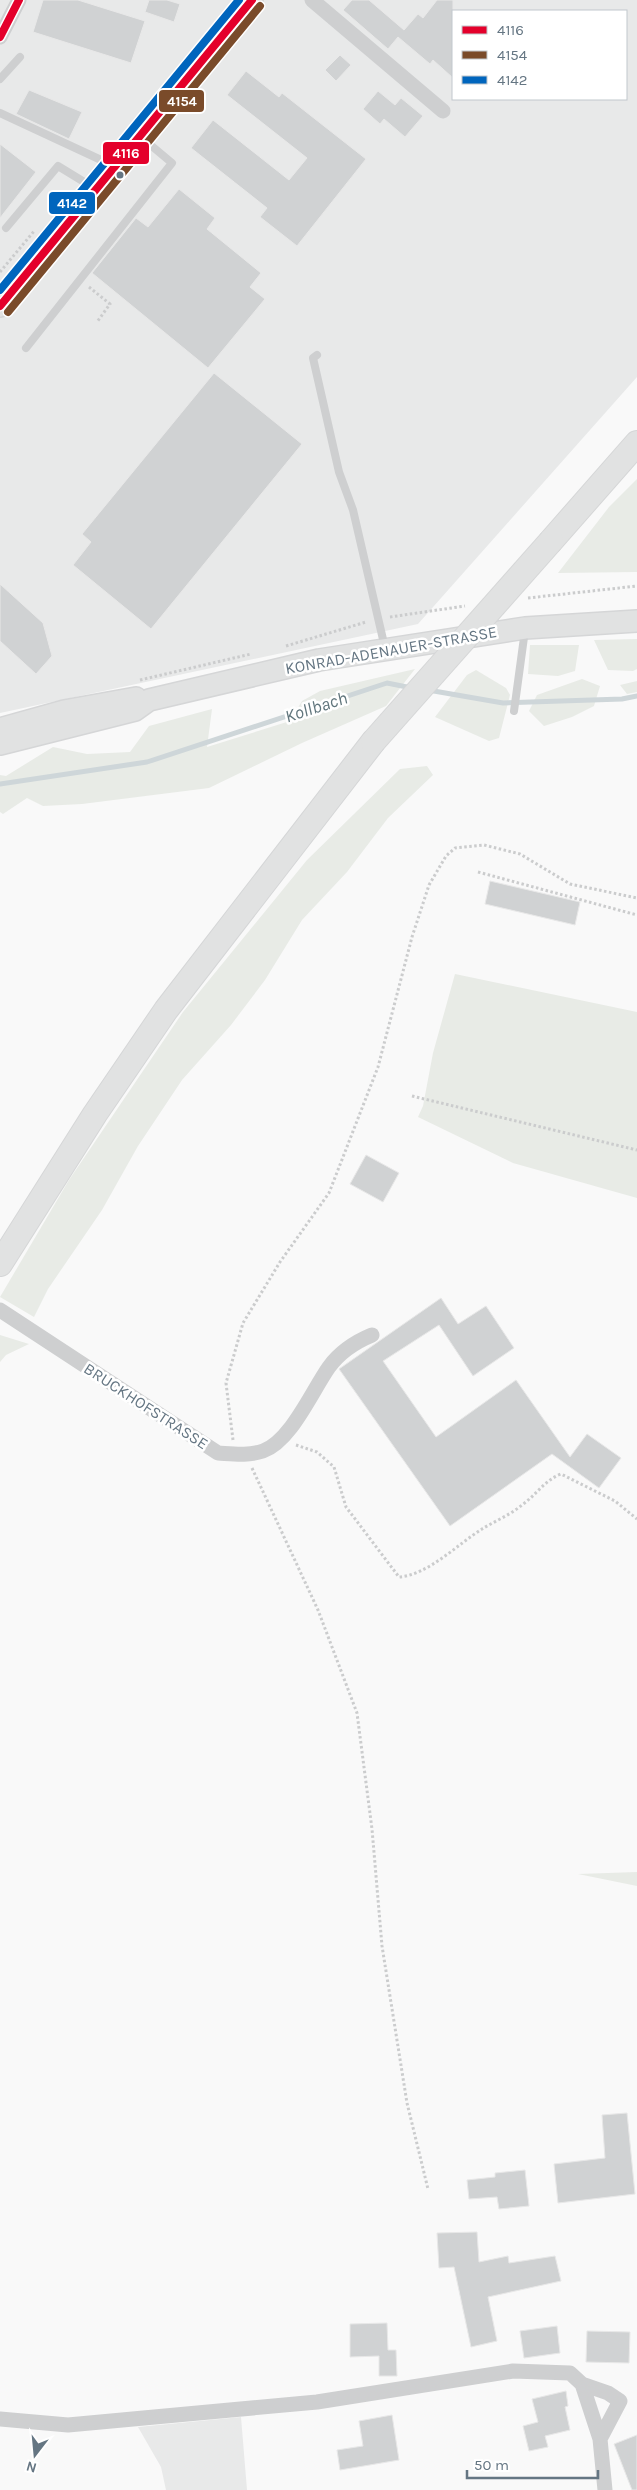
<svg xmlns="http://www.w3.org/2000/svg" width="637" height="2490" viewBox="0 0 637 2490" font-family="Karla,sans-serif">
  <rect width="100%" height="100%" fill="#f9f9f9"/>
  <path fill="#e8e9e9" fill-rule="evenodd" d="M0,0H637V377L418,624L0,713ZM453,11H626V99H453Z
    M241,2417L247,2490H166L161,2467L138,2427Z"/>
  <path fill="#e8ebe6" d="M637,479V572L558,573L609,507Z
    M637,639V669L633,671L608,670L594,640Z
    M530,645H579L575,671L558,676L528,674Z
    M415,669L386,706L302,743L209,788L82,804L43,806L27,798L3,814L0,812V775L6,776L53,747L87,754L130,752L149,726L212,709L207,747L290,721L302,701L320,691Z
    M476,670L506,688L510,695L499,738L489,741L435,717L467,675Z
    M582,679L600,686L594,706L572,717L544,726L529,711L537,695Z
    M637,681V692L627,694L620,685Z
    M427,766L433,775L388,818L347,872L302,920L265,980L231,1025L182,1080L138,1146L102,1210L48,1289L34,1317L0,1297L69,1180L183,1012L307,860L400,769Z
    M455,974L637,1012V1198L513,1163L418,1117L423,1106L433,1053Z
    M0,1335L29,1344L6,1355L0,1362Z
    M637,1872V1886L578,1874Z"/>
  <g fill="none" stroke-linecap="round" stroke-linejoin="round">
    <path stroke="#ced6d9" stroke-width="5" d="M428,690L503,703L622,699L637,696
      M0,784L147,762L387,683L412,688"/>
  </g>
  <path fill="#d0d2d3" stroke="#e8e8e8" d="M43,0H78L145,21L131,63L33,32Z
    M149,0H167L180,4L174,22L145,12Z
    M352,0H369L404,30L418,14L423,18L437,0H453V78L433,60L430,64L398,37L388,49L343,10Z
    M340,55L351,65L336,81L325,70Z
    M246,71L279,97L282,93L366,159L297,246L260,217L267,208L191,148L213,120L289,180L307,158L227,95Z
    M29,90L82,112L69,139L16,114Z
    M378,91L395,105L401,98L423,116L405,137L384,119L380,124L363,109Z
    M0,144L36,172L0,218Z
    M179,189L215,218L207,229L261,273L250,287L265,299L208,368L92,273L136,218L148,227Z
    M214,373L302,444L151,629L73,565L91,542L82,534Z
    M0,584L43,623L52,656L36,674L0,641Z
    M490,881L580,902L575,925L485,904Z
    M366,1155L399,1173L383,1202L350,1184Z
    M441,1298L458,1324L486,1306L514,1348L473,1376L439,1325L383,1361L436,1437L516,1380L570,1457L587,1434L621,1458L599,1488L552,1454L450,1526L339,1369Z
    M627,2113L635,2194L558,2203L554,2164L605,2158L602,2115Z
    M525,2170L529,2206L499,2209L497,2197L469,2199L467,2180L495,2177V2173Z
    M477,2232L479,2262L508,2256L509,2263L555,2256L561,2281L488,2297L497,2341L471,2347L454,2267L439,2268L437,2233Z
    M387,2323L388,2350H396L397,2376H379V2356L350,2357V2324Z
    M557,2326L560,2353L524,2358L520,2331Z
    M587,2331L630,2332L629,2363L586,2362Z
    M566,2391L568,2406L565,2407L570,2430L545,2436L548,2447L529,2451L523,2426L538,2422L532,2399Z
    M392,2415L399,2460L340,2470L337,2450L363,2446L359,2421Z
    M637,2435V2490H632L614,2444Z"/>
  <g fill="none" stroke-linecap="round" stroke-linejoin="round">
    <defs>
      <path id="secondary" d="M0,306L252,0
        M0,729L64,711L136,698
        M0,744L135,710L149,700L319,660L525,628L637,621"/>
      <path id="primary" d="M551,541L637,443
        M0,1264L95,1114L166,1010L373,742"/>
    </defs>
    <use href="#secondary" stroke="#d5d6d7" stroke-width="24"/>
    <use href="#primary" stroke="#d5d6d7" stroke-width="26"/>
    <path stroke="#cbcccd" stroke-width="3" stroke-dasharray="2.5 2.5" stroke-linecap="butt" d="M0,272L35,230
      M89,287L110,304L97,322
      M528,598L637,586
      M390,617L465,606
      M286,646L366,622
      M140,680L251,654
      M478,872L637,915
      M412,1096L637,1150
      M233,1440L226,1383L243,1323L280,1262L329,1193L378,1067L412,937L429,885L446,856L455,848L484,845L520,854L570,884L637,898
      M296,1445L317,1452L334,1467L346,1507L399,1577C428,1575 458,1544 482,1529C495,1521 510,1515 522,1505C536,1495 545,1480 561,1474L615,1501L637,1519
      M252,1468L318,1610L357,1713L372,1829L382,1946L407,2103L428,2189"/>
    <path stroke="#cecfd0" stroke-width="8" d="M0,79L20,57
      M0,113L114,166
      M6,228L58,166L94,188
      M26,348L172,163L141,137
      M317,355L313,358L339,472L353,510L385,648
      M514,711L525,630"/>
    <path stroke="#cecfd0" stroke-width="15" d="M312,0L443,111
      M0,37L19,0
      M0,1310L218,1453C234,1454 248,1456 263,1451C291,1441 312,1391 329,1367C340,1352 355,1342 372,1335
      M582,2384L608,2393L620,2401L600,2439
      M0,2419L68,2425L317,2402L513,2371L570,2373L582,2384L600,2439L605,2490"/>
    <use href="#secondary" stroke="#e1e2e2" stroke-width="21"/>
    <use href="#primary" stroke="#e1e2e2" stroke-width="24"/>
    <defs>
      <path id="primary-bridge" d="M373,742L551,541"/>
    </defs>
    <use href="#primary-bridge" stroke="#d5d6d7" stroke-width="26" stroke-linecap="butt"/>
    <use href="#primary-bridge" stroke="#e1e2e2" stroke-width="24"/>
    <defs>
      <path id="bus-1" d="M0,37L19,0
        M0,306L252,0"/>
      <path id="bus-2" d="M8,312L260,6"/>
      <path id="bus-3" d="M0,290L239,0"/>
    </defs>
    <use href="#bus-1" stroke="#fff" stroke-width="11"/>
    <use href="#bus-2" stroke="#fff" stroke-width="11"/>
    <use href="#bus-3" stroke="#fff" stroke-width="11"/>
    <use href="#bus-1" stroke="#e4002b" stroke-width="8"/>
    <use href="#bus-2" stroke="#7a4b2a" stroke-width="8"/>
    <use href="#bus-3" stroke="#0065bd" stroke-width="8"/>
  </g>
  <circle fill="#657683" stroke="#fff" stroke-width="2" cx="120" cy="175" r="4.5"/>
  <g text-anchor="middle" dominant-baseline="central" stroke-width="5" stroke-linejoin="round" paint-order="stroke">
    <g font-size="16" fill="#657683" stroke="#fff">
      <text transform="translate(391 650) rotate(-10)">KONRAD-ADENAUER-STRASSE</text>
      <text transform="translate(146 1406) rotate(33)">BRUCKHOFSTRASSE</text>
    </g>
    <g font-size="18" font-style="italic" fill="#60757c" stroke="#fff">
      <text transform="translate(316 707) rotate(-18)">Kollbach</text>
    </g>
  </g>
  <g stroke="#fff" stroke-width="2">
    <rect x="158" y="89" width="47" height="24" rx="5" fill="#7a4b2a"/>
    <rect x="102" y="141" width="48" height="24" rx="5" fill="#e4002b"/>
    <rect x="48" y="191" width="48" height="24" rx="5" fill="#0065bd"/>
  </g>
  <g font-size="14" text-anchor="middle" font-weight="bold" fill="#fff">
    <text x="182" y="106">4154</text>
    <text x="126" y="158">4116</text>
    <text x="72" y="208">4142</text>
  </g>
  <rect x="452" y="10" width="175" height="90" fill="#ffffff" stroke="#c1c8cd"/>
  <rect x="462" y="26" width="25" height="8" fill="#e4002b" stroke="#c1c8cd"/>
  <text x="497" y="35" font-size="15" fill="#657683">4116</text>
  <rect x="462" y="51" width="25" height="8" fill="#7a4b2a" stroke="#c1c8cd"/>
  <text x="497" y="60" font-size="15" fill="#657683">4154</text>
  <rect x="462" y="76" width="25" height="8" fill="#0065bd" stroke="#c1c8cd"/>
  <text x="497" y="85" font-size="15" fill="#657683">4142</text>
  <g transform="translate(35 2455) rotate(196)" stroke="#ffffff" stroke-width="4" paint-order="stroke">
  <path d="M0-4L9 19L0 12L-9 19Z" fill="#657683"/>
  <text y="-8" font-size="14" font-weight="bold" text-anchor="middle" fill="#657683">N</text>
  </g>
  <path d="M467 2470v8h131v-8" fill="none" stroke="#657683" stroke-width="2.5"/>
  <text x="474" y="2470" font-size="15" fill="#657683" stroke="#ffffff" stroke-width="4" paint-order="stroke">50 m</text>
</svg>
